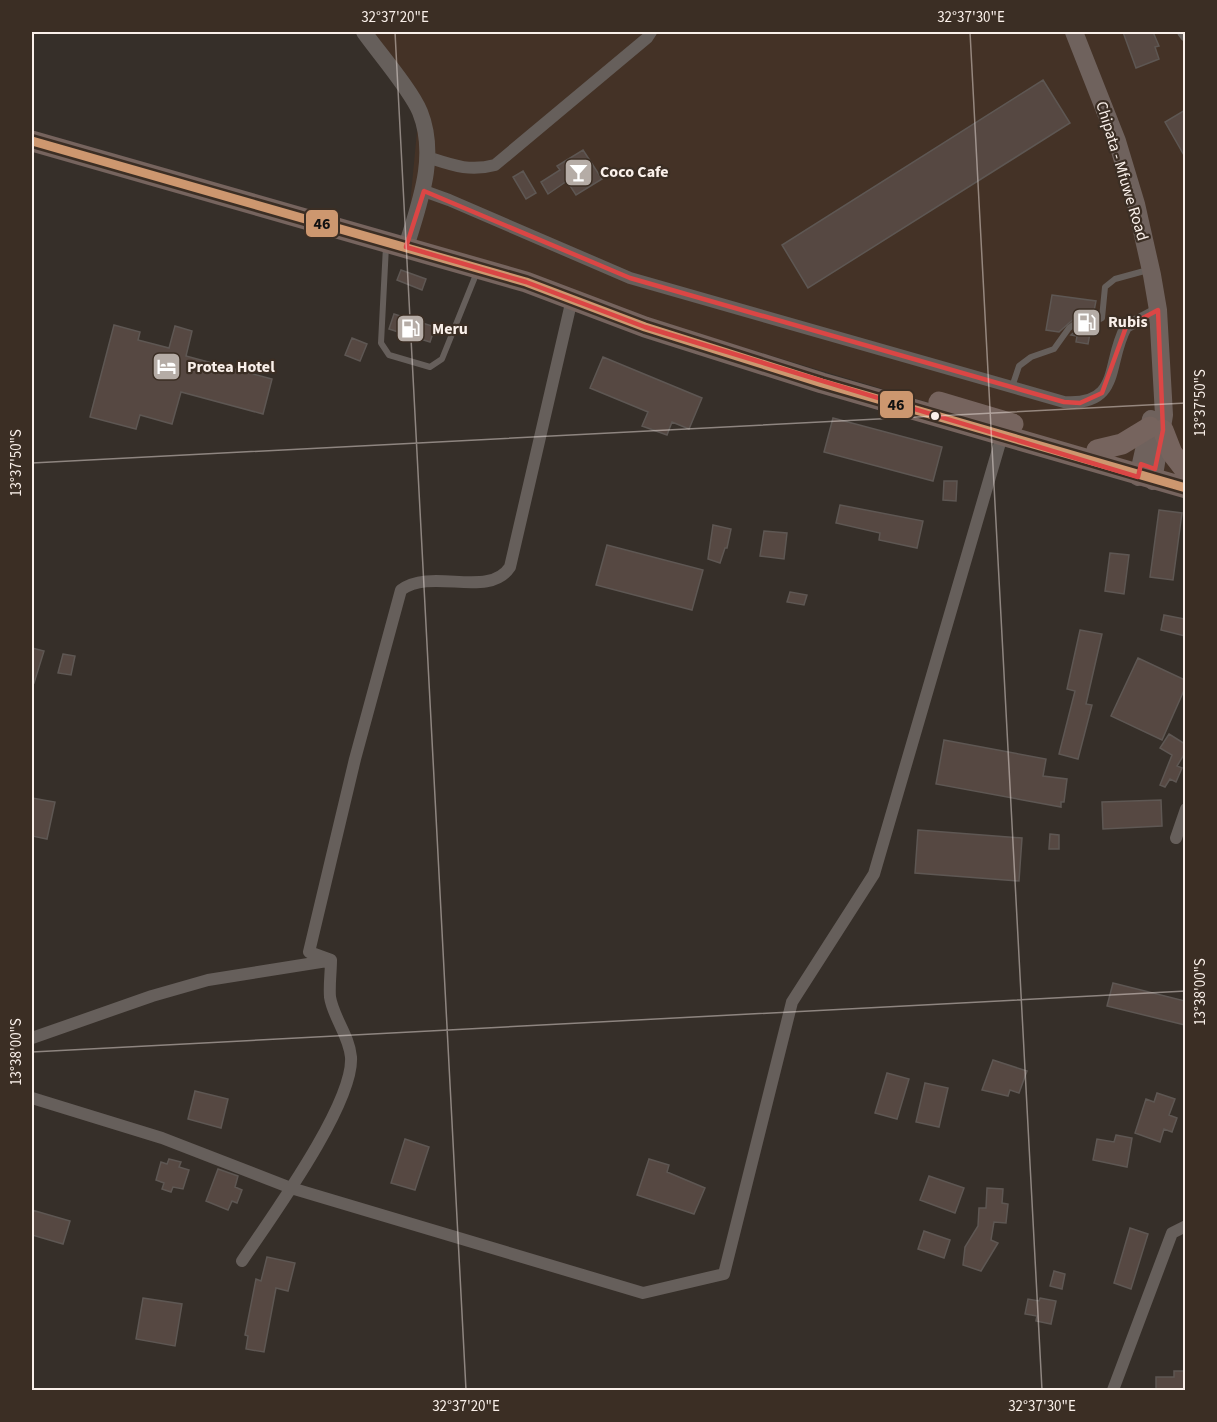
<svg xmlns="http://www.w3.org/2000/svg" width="1217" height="1422" viewBox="0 0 1217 1422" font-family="'Source Sans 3',sans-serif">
  <rect width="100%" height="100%" fill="#362f29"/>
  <path fill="#443226" d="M364,32H1185V479L406,247L419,110Z"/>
  <path fill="#564842" stroke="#5e5753" stroke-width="1.5" d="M1123,32H1153L1159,46L1155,47L1159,59L1136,68Z
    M1043,80L1070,123L808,288L782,245Z
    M1185,110V157L1165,122Z
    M583,150L602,179L576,195L567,181L548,194L541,182L560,170L557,166Z
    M523,171L536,193L526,199L513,177Z
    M401,270L426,279L422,290L397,280Z
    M1052,295L1096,301L1093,316H1077L1059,332L1046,330Z
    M394,314L435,327L430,342L389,329Z
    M114,325L140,332L138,340L169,348L175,326L192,331L186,356L272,379L263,414L181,392L172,424L140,415L136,429L90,417Z
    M1081,326L1091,328L1088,344L1076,342L1077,336L1071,335Z
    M352,338L367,344L360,361L345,355Z
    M603,357L702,398L689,429L672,422L667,435L642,426L648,412L590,388Z
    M833,418L942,447L933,481L824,452Z
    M944,481H957L956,501L943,500Z
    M840,505L923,521L917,548L879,540L880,533L836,523Z
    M1159,510L1182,513L1173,580L1150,577Z
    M713,525L731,529L727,548H725L720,563L708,559Z
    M764,531L787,533L784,559L760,556Z
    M607,545L703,570L692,610L596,585Z
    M1110,553L1129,555L1124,594L1105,591Z
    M790,592L807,595L804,605L787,602Z
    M1164,615L1185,619V636L1161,630Z
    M1080,630L1102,634L1086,704L1092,705L1078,759L1059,754L1075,691L1067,689Z
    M32,648L44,651L34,683L32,682Z
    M63,654L75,656L71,675L58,673Z
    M1138,658L1185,680V688L1162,740L1111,716Z
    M1169,734L1185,744V753L1177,766L1182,768L1176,782L1170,779L1165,787L1160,785L1172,755L1160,748Z
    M944,740L1046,759L1043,776L1067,779L1064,802H1061V807L936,784Z
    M32,798L55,802L47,839L32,836Z
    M1161,800L1162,826L1103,829L1102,802Z
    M918,830L1022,838L1019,881L915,873Z
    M1050,834L1059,835V849H1049Z
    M1113,983L1185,1001V1025L1107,1006Z
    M993,1060L1027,1071L1019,1093L1010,1090L1008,1096L982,1090Z
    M887,1073L909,1079L897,1119L875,1113Z
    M925,1083L948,1088L939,1127L916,1122Z
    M195,1091L228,1099L221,1128L188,1119Z
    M1157,1093L1175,1099L1169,1115L1177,1118L1172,1132L1164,1129L1160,1142L1135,1133L1146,1099L1154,1102Z
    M1116,1135L1132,1138L1127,1167L1093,1160L1097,1139L1114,1142Z
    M405,1139L429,1147L415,1190L391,1183Z
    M169,1159L181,1162L179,1167L189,1170L183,1189L173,1187L171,1192L162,1189L164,1183L156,1180L161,1162L167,1164Z
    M649,1159L669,1165L667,1172L705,1188L694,1214L637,1195Z
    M218,1169L238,1176L235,1187L242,1190L237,1203L232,1201L228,1210L206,1201Z
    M929,1176L964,1188L955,1213L920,1200Z
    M987,1188L1003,1189L1002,1203L1008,1204L1006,1223L994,1222L991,1240L998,1243L981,1271L963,1265L965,1247L978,1226L979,1208H986Z
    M32,1210L70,1221L63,1244L32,1235Z
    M1130,1228L1148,1234L1131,1289L1114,1283Z
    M924,1231L950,1240L944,1258L918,1249Z
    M267,1257L295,1263L288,1291L276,1288L264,1352L246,1349L248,1336L245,1335L256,1279L261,1281Z
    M1054,1271L1065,1274L1062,1289L1050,1286Z
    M143,1298L182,1304L175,1346L136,1339Z
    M1040,1298L1056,1301L1051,1324L1036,1321L1037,1316L1025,1314L1028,1299L1039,1301Z
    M1174,1371H1185V1390L1156,1389V1377H1174Z"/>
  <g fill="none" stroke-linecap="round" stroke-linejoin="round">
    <path stroke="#665f5b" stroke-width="6" d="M386,246L381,343L389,355L430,367L442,359L477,272
      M1012,387L1019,366L1031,357L1054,349L1069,328L1080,320L1092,323L1102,318L1105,287L1115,279L1148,270"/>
    <path stroke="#665f5b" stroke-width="12" d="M1183,32L1186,36
      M427,157C452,165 469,172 495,165L647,38L651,32
      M424,191L449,200L630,278L1064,402C1122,406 1106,363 1126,327L1158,310
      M1176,838L1186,809
      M331,960L309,952L355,759L401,590C432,567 489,599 510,567L572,299
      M32,1038L152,996L208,980L327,961
      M32,1098L162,1138L291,1188L643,1293L724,1274L792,1002L874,874L1004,429
      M242,1261C270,1219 354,1104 351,1057C349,1035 333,1017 330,997C329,985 331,972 331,960
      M1113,1390L1172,1233L1186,1226"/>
    <path stroke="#665f5b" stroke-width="16" d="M364,32C378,52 411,90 420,112C438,157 419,204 406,247"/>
    <path stroke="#6f625d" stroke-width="18" d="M1074,32L1117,141L1136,204L1152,275L1158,310L1164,415L1153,481
      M1138,477L1151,419"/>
    <path stroke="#76645e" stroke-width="21" d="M32,141L526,282L645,327L822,383L1186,488
      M939,402L1013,424
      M1163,430L1172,453L1186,471
      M1097,450L1122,444L1150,427"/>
    <defs>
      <path id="bus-1" d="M32,141L526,282L645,327L822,383L1186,488"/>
    </defs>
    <use href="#bus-1" stroke="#3b2e24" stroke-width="14"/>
    <use href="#bus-1" stroke="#cd976f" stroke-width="9"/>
  </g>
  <path fill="none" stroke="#db4645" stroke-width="4.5" stroke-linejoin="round" d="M424,191L630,278L1064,402L1080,403L1102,393L1126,327L1158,310L1163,430L1155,469L1141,464L1138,477L645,327L526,282L406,247Z"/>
  <path fill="none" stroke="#faf0ea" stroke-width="1.5" stroke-opacity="0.45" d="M395,32L466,1390M970,32L1042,1390M32,463L1186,403M32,1052L1186,991"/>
  <defs>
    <symbol id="bar-square" viewBox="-11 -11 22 22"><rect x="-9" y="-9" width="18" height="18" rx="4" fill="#b5aca6" stroke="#3b2e24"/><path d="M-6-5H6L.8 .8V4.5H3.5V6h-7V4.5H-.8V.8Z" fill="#fff"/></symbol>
    <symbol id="fuel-square" viewBox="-11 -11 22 22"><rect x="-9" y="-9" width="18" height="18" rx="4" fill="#b5aca6" stroke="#3b2e24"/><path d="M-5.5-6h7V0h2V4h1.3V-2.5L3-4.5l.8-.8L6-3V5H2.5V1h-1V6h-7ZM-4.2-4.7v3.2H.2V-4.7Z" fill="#fff"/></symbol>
    <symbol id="hotel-square" viewBox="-11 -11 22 22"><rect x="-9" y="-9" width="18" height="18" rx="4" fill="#b5aca6" stroke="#3b2e24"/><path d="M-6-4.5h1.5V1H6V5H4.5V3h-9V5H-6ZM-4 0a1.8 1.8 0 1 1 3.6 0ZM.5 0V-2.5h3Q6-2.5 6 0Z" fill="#fff"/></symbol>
  </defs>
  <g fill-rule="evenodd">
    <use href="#bar-square" x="562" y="156" width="33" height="33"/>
    <use href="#fuel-square" x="1070" y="306" width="33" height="33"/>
    <use href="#fuel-square" x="394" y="312" width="33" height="33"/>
    <use href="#hotel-square" x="150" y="350" width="33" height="33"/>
  </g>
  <circle fill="#faf0ea" stroke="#3b2e24" stroke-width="2" cx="935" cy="416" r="5"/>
  <g text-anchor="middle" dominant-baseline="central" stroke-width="4.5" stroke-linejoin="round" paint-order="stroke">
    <g font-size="16" fill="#faf0ea" stroke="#3b2e24">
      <text transform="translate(1122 171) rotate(73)">Chipata - Mfuwe Road</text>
    </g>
    <g font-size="16" font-weight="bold" fill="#faf0ea" stroke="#3b2e24" text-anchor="start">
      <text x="600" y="172">Coco Cafe</text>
      <text x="1108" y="322">Rubis</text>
      <text x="432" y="329">Meru</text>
      <text x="187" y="367">Protea Hotel</text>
    </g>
  </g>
  <g stroke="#3b2e24" stroke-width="2">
    <rect x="305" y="209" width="34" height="29" rx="6" fill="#cd976f"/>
    <rect x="879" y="390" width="35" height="29" rx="6" fill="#cd976f"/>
  </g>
  <g font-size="16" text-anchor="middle" font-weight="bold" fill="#111">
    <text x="322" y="229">46</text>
    <text x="896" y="410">46</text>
  </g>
  <rect width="1217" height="1422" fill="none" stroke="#3b2e24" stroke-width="66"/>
  <rect x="33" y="33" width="1151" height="1356" fill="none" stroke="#faf0ea" stroke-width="2"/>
  <g font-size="15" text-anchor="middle" fill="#faf0ea">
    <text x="395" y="22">32°37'20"E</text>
    <text x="971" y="22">32°37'30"E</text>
    <text transform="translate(1200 403) rotate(-90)" y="5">13°37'50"S</text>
    <text transform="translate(16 463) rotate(-90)" y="5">13°37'50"S</text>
    <text transform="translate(1200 992) rotate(-90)" y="5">13°38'00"S</text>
    <text transform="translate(16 1052) rotate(-90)" y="5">13°38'00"S</text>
    <text x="466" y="1411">32°37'20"E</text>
    <text x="1042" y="1411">32°37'30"E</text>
  </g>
</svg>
